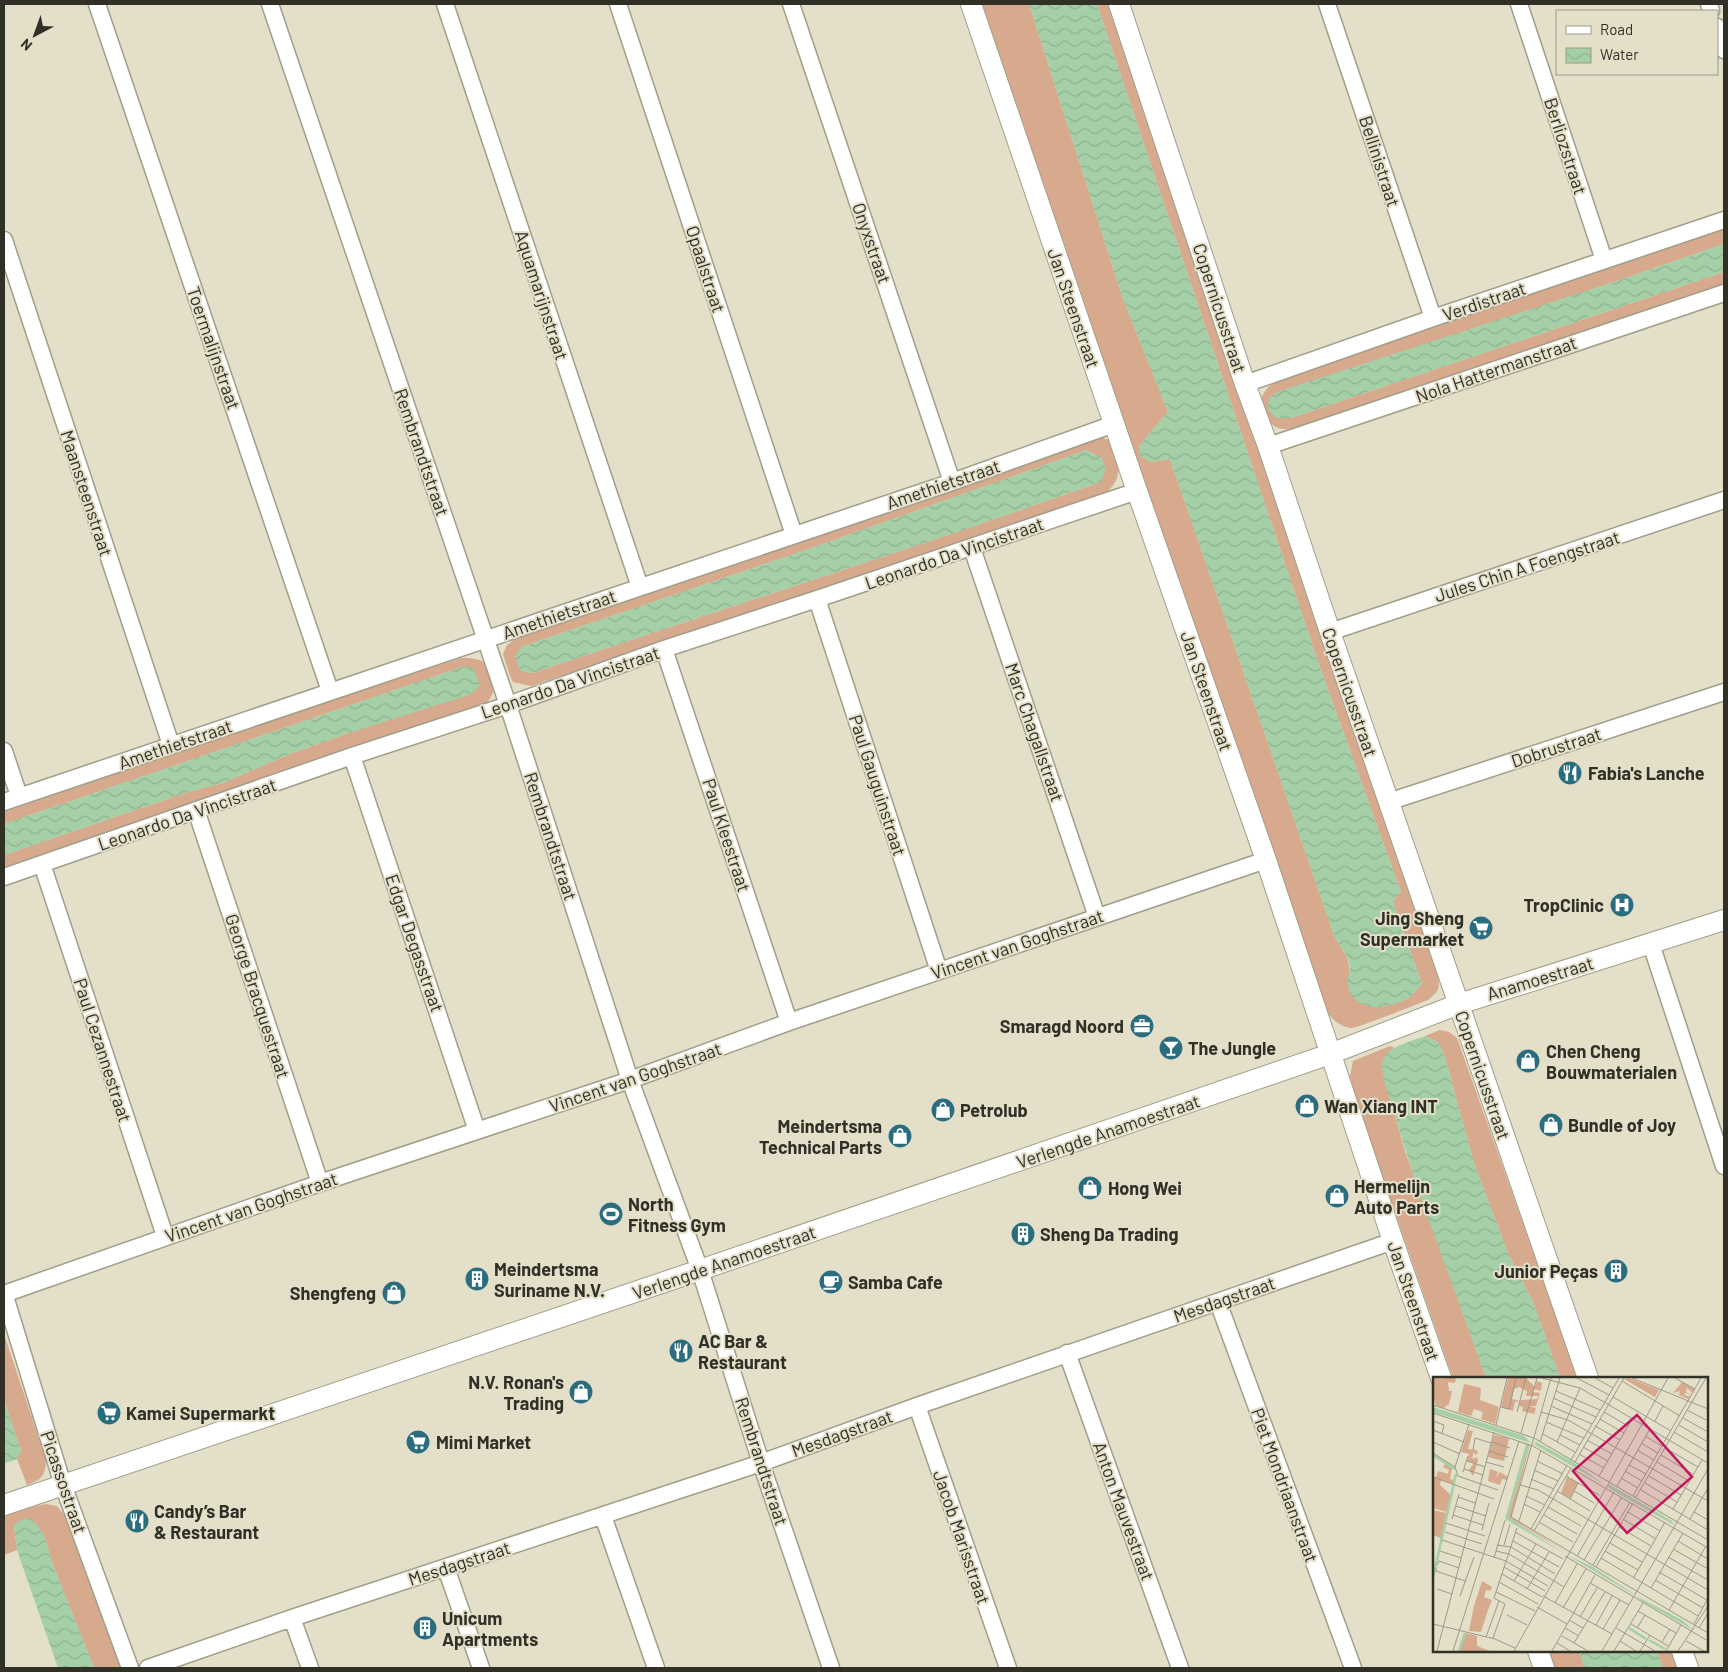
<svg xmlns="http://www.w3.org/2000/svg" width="1728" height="1672" viewBox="0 0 1728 1672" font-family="Barlow,sans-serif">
  <defs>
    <pattern id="water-waves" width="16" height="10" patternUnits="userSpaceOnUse" patternTransform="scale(1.25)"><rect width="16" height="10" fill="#a4cfa7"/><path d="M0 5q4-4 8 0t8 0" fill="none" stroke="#8eb290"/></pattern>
  </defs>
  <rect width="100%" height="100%" fill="#e3dfc9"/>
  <path fill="#d7a98d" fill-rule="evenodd" d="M982,4H1029L1123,299L1168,412L1139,446L1151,462L1170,459L1334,935C1342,950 1354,963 1348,980L1422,984L1393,901L1401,892L1316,656L1097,4H1108L1221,340L1437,970C1440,986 1441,990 1428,1000C1417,1004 1356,1029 1350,1028C1338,1026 1330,1017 1323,1007L1137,467L1087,311Z
    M1724,228V244L1614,282L1272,395L1291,418L1724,272V286L1295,429C1270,432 1267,420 1260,399L1268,387L1277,381L1434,325Z
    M1100,437L1109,440C1117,462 1126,475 1106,493L531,686L513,682L510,676L503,654L507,645L517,638L957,489L1088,439ZM1087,450L1105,468L1101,482L963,530L532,673L520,670L521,647L800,552Z
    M461,658C469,658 478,658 485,663C498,672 497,693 486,703L350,748L4,867V855L188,792L223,783L287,755L343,735L465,666L4,824V812L331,700Z
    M1440,1030L1449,1032L1457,1038L1578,1378H1560L1534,1304L1508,1253L1474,1163L1444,1054L1438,1042L1425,1036Z
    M1390,1046L1395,1048L1388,1053L1383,1060V1074L1405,1151L1486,1378H1453L1358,1107L1350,1076L1353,1061Z
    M4,1334L46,1460C45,1477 42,1479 27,1485L17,1459L21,1450L4,1401Z
    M46,1504L57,1506L64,1515L121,1668H94L51,1560L47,1543L14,1526L17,1550L4,1555V1516L36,1506Z
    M1548,1651H1579L1585,1668H1555Z
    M1657,1651H1672L1678,1668H1663Z"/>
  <path fill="url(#water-waves)" d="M1029,4H1097L1316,656L1401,892L1393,901L1422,984C1408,1001 1407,1000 1387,1006C1370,1011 1347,1002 1348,981C1348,973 1352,970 1349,962C1345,953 1339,944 1334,935L1170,459L1151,462L1141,457L1139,446L1168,412L1123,299Z
    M1724,244V272L1291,418C1276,419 1272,419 1267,404L1272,395L1280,391L1614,282Z
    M1087,450L1101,457L1106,468L1101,482L963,530L532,673L520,670L515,657L521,647L800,552Z
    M465,666L474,669L480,686L469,695L343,735L287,755L223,783L188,792L4,855V824Z
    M1425,1036L1438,1042L1444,1054L1474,1163L1508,1253L1534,1304L1560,1378H1486C1455,1290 1420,1202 1394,1112C1390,1099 1379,1072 1383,1060C1388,1046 1413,1041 1425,1036Z
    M4,1401L21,1450L17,1459L6,1463L4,1462Z
    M30,1518C44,1529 48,1544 51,1560L94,1668H58L17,1550L14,1526L19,1521Z
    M1579,1651H1657L1663,1668H1585Z"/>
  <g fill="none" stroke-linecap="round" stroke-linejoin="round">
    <defs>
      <path id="minor" d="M97,4L330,691
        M270,4L508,705L630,1080L700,1270L761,1463L831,1668
        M445,4L640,587
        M618,4L794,535
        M791,4L952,482
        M1327,4L1433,318
        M1519,4L1604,260
        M1709,4L1711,11
        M1717,27L1724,50
        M4,240L171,745
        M1245,384L1433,318L1724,220
        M1268,446L1724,293
        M972,548L1097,917
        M817,599L939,971
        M1330,632L1724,500
        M664,649L789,1022
        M4,751L19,796
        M352,756L477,1131
        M4,802L952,482L1114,424
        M1388,802L1724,692
        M196,810L320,1183
        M42,864L165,1236
        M4,877L352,756L508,705L664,649L817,599L1137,491
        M1651,944L1724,1166
        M4,1293L63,1485L130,1668
        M4,1294L320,1183L630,1080L789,1022L1266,860
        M1218,1302L1353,1668
        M1067,1353L1180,1668
        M917,1406L1008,1668
        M603,1516L656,1668
        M446,1568L481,1668
        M292,1618L310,1668
        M148,1668L292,1618L761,1463L917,1406L1393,1241"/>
      <path id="tertiary" d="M971,4L1137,491L1266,860L1393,1241L1441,1378
        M1119,4L1245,384L1268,446L1330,632L1588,1378
        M4,1505L700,1270L1330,1054L1459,1004L1724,920
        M1538,1651L1544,1668
        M1682,1651L1688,1668"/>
    </defs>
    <use href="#minor" stroke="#a19e89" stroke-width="19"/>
    <use href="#tertiary" stroke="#a19e89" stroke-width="22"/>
    <use href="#minor" stroke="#fff" stroke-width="16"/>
    <use href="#tertiary" stroke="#fff" stroke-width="20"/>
  </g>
  <defs>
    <symbol id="restaurant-disc" viewBox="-11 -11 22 22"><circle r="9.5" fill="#2a6d7f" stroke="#e3dfc9"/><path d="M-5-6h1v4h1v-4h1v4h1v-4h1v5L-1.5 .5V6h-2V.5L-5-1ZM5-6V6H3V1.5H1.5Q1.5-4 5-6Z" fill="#fff"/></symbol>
    <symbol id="hospital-disc" viewBox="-11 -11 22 22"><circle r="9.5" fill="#2a6d7f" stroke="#e3dfc9"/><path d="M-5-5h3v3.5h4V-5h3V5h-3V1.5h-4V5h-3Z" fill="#fff"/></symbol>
    <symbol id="supermarket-disc" viewBox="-11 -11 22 22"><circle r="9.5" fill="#2a6d7f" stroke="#e3dfc9"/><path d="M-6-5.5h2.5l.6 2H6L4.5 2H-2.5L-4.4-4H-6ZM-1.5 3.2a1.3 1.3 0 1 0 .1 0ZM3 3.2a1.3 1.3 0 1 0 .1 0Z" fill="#fff"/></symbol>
    <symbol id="office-disc" viewBox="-11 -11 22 22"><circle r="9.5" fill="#2a6d7f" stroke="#e3dfc9"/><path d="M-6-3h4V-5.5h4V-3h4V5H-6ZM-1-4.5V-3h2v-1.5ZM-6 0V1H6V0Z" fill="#fff"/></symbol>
    <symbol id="bar-disc" viewBox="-11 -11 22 22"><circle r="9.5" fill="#2a6d7f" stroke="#e3dfc9"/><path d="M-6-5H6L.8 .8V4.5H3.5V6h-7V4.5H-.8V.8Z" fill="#fff"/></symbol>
    <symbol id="shop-disc" viewBox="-11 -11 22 22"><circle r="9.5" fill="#2a6d7f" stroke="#e3dfc9"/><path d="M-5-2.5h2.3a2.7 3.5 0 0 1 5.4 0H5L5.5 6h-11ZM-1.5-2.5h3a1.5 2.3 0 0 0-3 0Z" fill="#fff"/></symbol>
    <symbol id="stadium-disc" viewBox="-11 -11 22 22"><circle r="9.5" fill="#2a6d7f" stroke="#e3dfc9"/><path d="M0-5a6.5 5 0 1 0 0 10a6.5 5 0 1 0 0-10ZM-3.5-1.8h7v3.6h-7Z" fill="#fff"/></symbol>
    <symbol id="building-disc" viewBox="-11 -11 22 22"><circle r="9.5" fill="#2a6d7f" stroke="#e3dfc9"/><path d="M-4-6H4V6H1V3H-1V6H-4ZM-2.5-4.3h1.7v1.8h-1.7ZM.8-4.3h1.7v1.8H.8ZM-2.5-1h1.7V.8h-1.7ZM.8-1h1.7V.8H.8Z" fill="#fff"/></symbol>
    <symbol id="cafe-disc" viewBox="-11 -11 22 22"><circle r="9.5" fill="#2a6d7f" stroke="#e3dfc9"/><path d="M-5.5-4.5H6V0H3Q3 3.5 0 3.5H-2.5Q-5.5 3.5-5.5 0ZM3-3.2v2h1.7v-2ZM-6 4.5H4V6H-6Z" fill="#fff"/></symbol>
  </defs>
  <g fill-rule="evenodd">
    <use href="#restaurant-disc" x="1556" y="759" width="28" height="28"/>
    <use href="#hospital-disc" x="1608" y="891" width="28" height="28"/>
    <use href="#supermarket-disc" x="1467" y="914" width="28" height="28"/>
    <use href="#office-disc" x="1128" y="1012" width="28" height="28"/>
    <use href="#bar-disc" x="1157" y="1034" width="28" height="28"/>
    <use href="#shop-disc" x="1514" y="1047" width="28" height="28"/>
    <use href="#shop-disc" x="1293" y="1092" width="28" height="28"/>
    <use href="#shop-disc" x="929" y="1096" width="28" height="28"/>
    <use href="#shop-disc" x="1537" y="1111" width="28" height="28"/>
    <use href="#shop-disc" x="886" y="1122" width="28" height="28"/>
    <use href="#shop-disc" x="1076" y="1174" width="28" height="28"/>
    <use href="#shop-disc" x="1323" y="1182" width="28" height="28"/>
    <use href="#stadium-disc" x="597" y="1200" width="28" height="28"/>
    <use href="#building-disc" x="1009" y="1220" width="28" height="28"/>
    <use href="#building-disc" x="1602" y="1257" width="28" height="28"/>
    <use href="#building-disc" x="463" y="1265" width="28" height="28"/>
    <use href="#cafe-disc" x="817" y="1268" width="28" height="28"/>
    <use href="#shop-disc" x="380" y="1279" width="28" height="28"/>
    <use href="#restaurant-disc" x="667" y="1337" width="28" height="28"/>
    <use href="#shop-disc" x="567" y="1378" width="28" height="28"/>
    <use href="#supermarket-disc" x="95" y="1399" width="28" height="28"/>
    <use href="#supermarket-disc" x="404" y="1428" width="28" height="28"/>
    <use href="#restaurant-disc" x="123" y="1507" width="28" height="28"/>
    <use href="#building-disc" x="411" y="1614" width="28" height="28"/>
  </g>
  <g text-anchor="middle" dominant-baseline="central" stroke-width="4" stroke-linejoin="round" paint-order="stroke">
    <g font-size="18" fill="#313027" stroke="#e3dfc9">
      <text transform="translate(1566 146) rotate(72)">Berliozstraat</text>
      <text transform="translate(1380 161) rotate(72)">Bellinistraat</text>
      <text transform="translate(872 243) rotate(71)">Onyxstraat</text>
      <text transform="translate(706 269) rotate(72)">Opaalstraat</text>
      <text transform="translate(542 295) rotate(72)">Aquamarijnstraat</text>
      <text transform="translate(1484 301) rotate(-19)">Verdistraat</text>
      <text transform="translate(1074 308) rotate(71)">Jan Steenstraat</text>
      <text transform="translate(1220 308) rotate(72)">Copernicusstraat</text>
      <text transform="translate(214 348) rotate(71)">Toermalijnstraat</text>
      <text transform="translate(1496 369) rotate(-19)">Nola Hattermanstraat</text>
      <text transform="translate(422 452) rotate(71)">Rembrandtstraat</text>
      <text transform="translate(943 484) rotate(-19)">Amethietstraat</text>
      <text transform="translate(87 493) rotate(72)">Maansteenstraat</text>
      <text transform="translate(954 553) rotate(-19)">Leonardo Da Vincistraat</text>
      <text transform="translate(1527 566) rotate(-18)">Jules Chin A Foengstraat</text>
      <text transform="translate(559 614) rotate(-19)">Amethietstraat</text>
      <text transform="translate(570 682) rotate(-19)">Leonardo Da Vincistraat</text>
      <text transform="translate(1207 691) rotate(71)">Jan Steenstraat</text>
      <text transform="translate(1350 692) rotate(71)">Copernicusstraat</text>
      <text transform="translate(1035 732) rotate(71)">Marc Chagallstraat</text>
      <text transform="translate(175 744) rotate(-19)">Amethietstraat</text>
      <text transform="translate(1556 747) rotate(-18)">Dobrustraat</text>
      <text transform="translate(878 785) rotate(72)">Paul Gauguinstraat</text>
      <text transform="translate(187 814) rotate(-19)">Leonardo Da Vincistraat</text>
      <text transform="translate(727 835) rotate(72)">Paul Kleestraat</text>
      <text transform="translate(551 836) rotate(72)">Rembrandtstraat</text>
      <text transform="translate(415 943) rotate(71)">Edgar Degasstraat</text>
      <text transform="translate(1017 944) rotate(-19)">Vincent van Goghstraat</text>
      <text transform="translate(1540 978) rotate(-17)">Anamoestraat</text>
      <text transform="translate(258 996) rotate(72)">George Bracquestraat</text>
      <text transform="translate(103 1050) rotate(72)">Paul Cezannestraat</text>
      <text transform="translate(1483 1075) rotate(71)">Copernicusstraat</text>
      <text transform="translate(635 1077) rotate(-19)">Vincent van Goghstraat</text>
      <text transform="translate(1108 1131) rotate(-19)">Verlengde Anamoestraat</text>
      <text transform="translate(251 1207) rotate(-19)">Vincent van Goghstraat</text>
      <text transform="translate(724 1262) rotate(-19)">Verlengde Anamoestraat</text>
      <text transform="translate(1224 1299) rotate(-19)">Mesdagstraat</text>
      <text transform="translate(1414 1301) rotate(71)">Jan Steenstraat</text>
      <text transform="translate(842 1433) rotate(-20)">Mesdagstraat</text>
      <text transform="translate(762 1461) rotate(72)">Rembrandtstraat</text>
      <text transform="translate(64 1482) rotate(71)">Picassostraat</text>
      <text transform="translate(1285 1485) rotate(70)">Piet Mondriaanstraat</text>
      <text transform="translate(1124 1511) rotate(70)">Anton Mauvestraat</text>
      <text transform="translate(962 1537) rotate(71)">Jacob Marisstraat</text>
      <text transform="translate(459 1563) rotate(-18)">Mesdagstraat</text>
    </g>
    <g font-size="18" font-weight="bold" fill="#313027" stroke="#e3dfc9" text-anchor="start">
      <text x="1588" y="773">Fabia's Lanche</text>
      <text x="1604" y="905" text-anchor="end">TropClinic</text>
      <text x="1464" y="918" text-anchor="end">Jing Sheng<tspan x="1464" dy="21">Supermarket</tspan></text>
      <text x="1124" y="1026" text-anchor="end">Smaragd Noord</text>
      <text x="1188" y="1048">The Jungle</text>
      <text x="1546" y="1051">Chen Cheng<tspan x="1546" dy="21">Bouwmaterialen</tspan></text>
      <text x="1324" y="1106">Wan Xiang INT</text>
      <text x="960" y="1110">Petrolub</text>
      <text x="1568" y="1125">Bundle of Joy</text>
      <text x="882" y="1126" text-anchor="end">Meindertsma<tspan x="882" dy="21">Technical Parts</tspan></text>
      <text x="1354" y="1186">Hermelijn<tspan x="1354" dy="21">Auto Parts</tspan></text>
      <text x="1108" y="1188">Hong Wei</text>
      <text x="628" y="1204">North<tspan x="628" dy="21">Fitness Gym</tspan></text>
      <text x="1040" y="1234">Sheng Da Trading</text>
      <text x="494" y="1269">Meindertsma<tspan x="494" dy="21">Suriname N.V.</tspan></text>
      <text x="1598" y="1271" text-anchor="end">Junior Peças</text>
      <text x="848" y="1282">Samba Cafe</text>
      <text x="376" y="1293" text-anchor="end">Shengfeng</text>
      <text x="698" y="1341">AC Bar &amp;<tspan x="698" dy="21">Restaurant</tspan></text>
      <text x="564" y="1382" text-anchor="end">N.V. Ronan's<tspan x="564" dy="21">Trading</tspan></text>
      <text x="126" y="1413">Kamei Supermarkt</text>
      <text x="436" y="1442">Mimi Market</text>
      <text x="154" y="1511">Candy’s Bar<tspan x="154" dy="21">&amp; Restaurant</tspan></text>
      <text x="442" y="1618">Unicum<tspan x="442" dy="21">Apartments</tspan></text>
    </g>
  </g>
  <g transform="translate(1433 1377)">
    <rect width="275" height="275" fill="#e3dfc9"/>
    <path d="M10,1H23L22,6L15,5L16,14H19L16,27L11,31L7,30L13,2ZM75,1H93L102,10L104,4L109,6L108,14L101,12L100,15L107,16L103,29H96L103,31L101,37L89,34L90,30L86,29L88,23L104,22L105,19H93L94,14L86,10L81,12L79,22L87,24L82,25L80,34L68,30ZM249,5L261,12L260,16L254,11L253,15L259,18L252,16L251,18L258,20L255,22L246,18L247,14L240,16ZM31,7L48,11L47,23L66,30L62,47L48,42L50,35L41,32L38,39L25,35ZM35,53L40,54L35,72L44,73L45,76L42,78L41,74L39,82L44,80L45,84L40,99L36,93L41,86L34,84L36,77L28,75ZM86,65L97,68L78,140L133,175L75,140L96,69ZM12,87L19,91L17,102L21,103V107L8,103L7,108L18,118L14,135L0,131V99L3,100L5,94L15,97L16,93L10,90ZM57,92L65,95L63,101L67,95L75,100L74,103L69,102L67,108L55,104ZM134,100L145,106L137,121L128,116ZM49,204L59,210L57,214L53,213L51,220L59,223L55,233L41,229Z" fill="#d7a98d"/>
    <path d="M0,1L14,2L7,30L3,29L0,17ZM61,58L76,61L71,84L55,80ZM0,133L13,136L8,161L0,158Z" fill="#d7a98d"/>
    <path d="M196,1L226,13L222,20L191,2ZM41,229L55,233L48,255L36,254ZM33,256L44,259V269L57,274H27Z" fill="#d7a98d"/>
    <path d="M0,30L91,59L98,66L0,35ZM103,65L140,85L172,108L101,67ZM93,67L96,68L75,140L132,177L72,142ZM176,107L239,144L241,148L177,112L174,109ZM134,178L160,190L201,217H200ZM203,219L249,243L260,253L209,224Z" fill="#a4cfa7"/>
    <path fill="none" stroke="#a4cfa7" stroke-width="2.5" d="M0,78L22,92M0,201L23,97M196,251L213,262M216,263L232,272M26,274L32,256"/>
    <path fill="none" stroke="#9c9988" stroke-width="1" d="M109,1L147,11L275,86M118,1L78,140L275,256M144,1L176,18M162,1L180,11M199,1L275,32M242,1L262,12M189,4L247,39M123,14L167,33M180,20L238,54M120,21L163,40M0,28L101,61L275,163M118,29L159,47M68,30L76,32L83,1M254,33L273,43M84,35L93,1M108,35L135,43L275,124M171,35L195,49M0,36L100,69L275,171M250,41L275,55M167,42L191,56M0,44L11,48L9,56M222,44L230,29M113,45L151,61M36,47L22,90L25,99L65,113M63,48L74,1M246,48L275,65M162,49L187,63M0,53L31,65M241,55L275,75M88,56L104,1M110,57L142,75M127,58L147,68M212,59L229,69M154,63L179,77M0,65L27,77M59,65L77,71M107,65L127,1M124,65L147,11M208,66L225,76M150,70L175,84M232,71L265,90M40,73L42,61L58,66M204,73L221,83M56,74L75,80M0,76L22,90M146,77L171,91M228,78L260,97M138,83L186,1M34,84L52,90M104,84L130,97M53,85L71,90M142,85L191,1M224,85L256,104M196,88L213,97M31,92L50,98M101,93L125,104M192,94L209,104M30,95L35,79M133,99L166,118M166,99L199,42M216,99L248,118M0,100L61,122M188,101L205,111M98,102L121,112M212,106L244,125M87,108L105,113L275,213M184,109L217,52M208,113L275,153M124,114L157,134M141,114L161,126M93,119L112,128M200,119L268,1M25,120L42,126M203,120L273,1M137,122L145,106M91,127L107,135M23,129L53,139M115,130L148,149M240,132L269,83M195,135L227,154M261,135L275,143M20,138L50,148M111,138L144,157M19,142L26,117M190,142L223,162M257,142L275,111M86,144L108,73M106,145L140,165M13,146L52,159M186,150L218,169M98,152L134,88M49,153L56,126M101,154L138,91M12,155L49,167M82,155L130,182M9,163L73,184L115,209M80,164L126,190M245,164L275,182M177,166L209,185M64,168L78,170L122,197M71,168L77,147M240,172L275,192M7,174L28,181M63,174L76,177L131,210M172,174L205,193M132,179L275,264M144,179L181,115M235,180L275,203M61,181L72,143M168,181L265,239M151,183L189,120M4,188L6,184L26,191M160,188L197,125M71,190L112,214M163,190L200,126M3,191V194L32,204M226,195L274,223M69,197L109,220M201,200L232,145M222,203L270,231M81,204L103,167M66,205L105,227M157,206L196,228M218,211L250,156M4,212L19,217M94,212L116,175M63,215L102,234M27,219L41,180M110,219L179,257M122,226L144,187M104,230L134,247M130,231L153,192M236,233L273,169M205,234L243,256M74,238L94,248M147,240L164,211M136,243L150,251M0,247L62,262L82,271M198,247L235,269M261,247L274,223M163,248L179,219M132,251L146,259M183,251L222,274M204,251L212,238M266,251L275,236M170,252L187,223M129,259L155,274M53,260L66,224M60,261L72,227L61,221L84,151M187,264L203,274M253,264L271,274M229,265L237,252M124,266L137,274M141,266L172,215M4,274L61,55M20,274L86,64M81,274L235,1M119,274L162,198M169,274L275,92M181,274L210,226M207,274L217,258M233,274L248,248M245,274L275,229"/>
    <path fill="#c2185b" fill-opacity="0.15" stroke="#c2185b" stroke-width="2.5" d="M204,38L259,100L194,156L140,94Z"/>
    <rect width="275" height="275" fill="none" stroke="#313027" stroke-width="2.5"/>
  </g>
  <rect width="1728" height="1672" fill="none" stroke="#313027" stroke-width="10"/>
  <rect x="1556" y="10" width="162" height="65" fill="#e3dfc9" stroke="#9c9988"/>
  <rect x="1566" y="26" width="25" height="8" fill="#ffffff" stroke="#9c9988"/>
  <text x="1600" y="35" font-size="15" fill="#313027">Road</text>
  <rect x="1566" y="48" width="25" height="15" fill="url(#water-waves)" stroke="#9c9988"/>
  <text x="1600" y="60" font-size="15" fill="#313027">Water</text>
  <g transform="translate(35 35) rotate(221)" stroke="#e3dfc9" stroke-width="4" paint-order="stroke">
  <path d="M0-4L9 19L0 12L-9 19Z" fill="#313027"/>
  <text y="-8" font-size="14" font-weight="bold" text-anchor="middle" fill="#313027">N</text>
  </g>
</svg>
